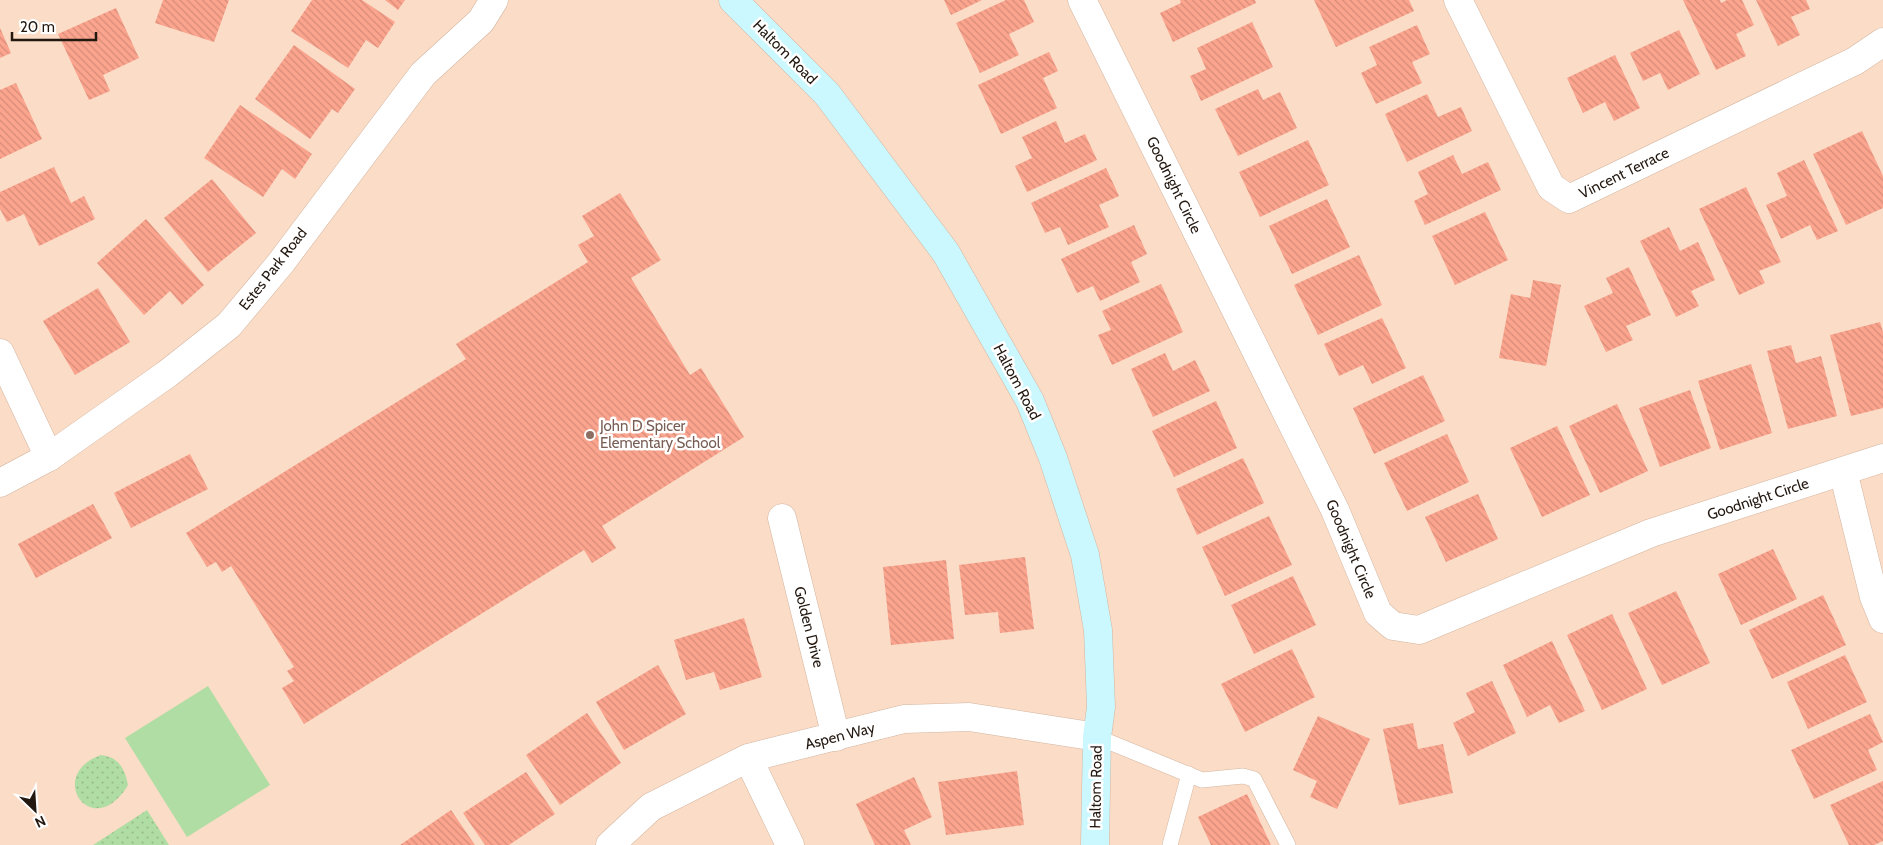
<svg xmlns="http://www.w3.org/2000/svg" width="1883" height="845" viewBox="0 0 1883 845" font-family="Cabin,sans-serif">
  <defs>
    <pattern id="park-dots" width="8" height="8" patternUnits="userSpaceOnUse" patternTransform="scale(1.25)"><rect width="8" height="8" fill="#b0dda3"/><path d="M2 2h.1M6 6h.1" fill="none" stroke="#97bd8b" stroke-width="1.8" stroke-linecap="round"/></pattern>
    <pattern id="building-back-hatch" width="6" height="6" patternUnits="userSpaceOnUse" patternTransform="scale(1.25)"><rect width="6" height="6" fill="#fba48e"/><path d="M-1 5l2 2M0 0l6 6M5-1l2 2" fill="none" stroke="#d78c79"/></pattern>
  </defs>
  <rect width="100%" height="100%" fill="#fbdcc6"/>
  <path fill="#b0dda3" d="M208,686L270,785L187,837L125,738Z"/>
  <path fill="url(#park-dots)" d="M101,755C119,757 125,769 128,785C93,844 44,775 101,755Z
    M147,810L169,845H93Z"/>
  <path fill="url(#building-back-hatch)" d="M163,0H229L214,42L155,23Z
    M312,0H362L395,22L378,48L366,40L348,68L291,31Z
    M385,0H405L398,10Z
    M944,0H982L951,15Z
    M1006,0H1024L1034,22L1009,34L1019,55L980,73L956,23Z
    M1180,0H1255L1256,3L1173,42L1160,13L1181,3Z
    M1314,0H1409L1414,11L1336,47Z
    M1683,0H1720L1721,3L1727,0H1742L1754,25L1736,34L1746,56L1716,70Z
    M1756,0H1806L1810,9L1791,17L1800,35L1778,46Z
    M116,8L139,58L103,75L110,91L89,100L58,34Z
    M1252,22L1273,67L1201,101L1190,76L1206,69L1197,48Z
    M1417,25L1430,54L1412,62L1422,83L1376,104L1361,73L1377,65L1369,47Z
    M0,28L11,53L0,58Z
    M1679,30L1700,74L1668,90L1660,73L1643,81L1630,53Z
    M294,45L355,89L338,113L332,109L310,139L255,99Z
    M1049,52L1058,71L1043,78L1057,108L1001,134L978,85Z
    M1615,55L1640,108L1614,121L1605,102L1583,113L1567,78Z
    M16,83L42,139L0,159V90Z
    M1258,89L1263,100L1280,92L1297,128L1238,156L1215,109Z
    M1427,94L1438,117L1461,107L1472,131L1407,162L1385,114Z
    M240,105L312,154L295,179L282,169L263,197L204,158Z
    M1056,121L1065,143L1085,134L1097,160L1027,192L1015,166L1032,158L1022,137Z
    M1862,131L1883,176V208L1846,225L1813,154Z
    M1308,140L1329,185L1260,217L1239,172Z
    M1453,155L1462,174L1488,162L1501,190L1425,225L1414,201L1428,194L1418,172Z
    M1804,160L1838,231L1817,240L1810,225L1781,239L1766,205L1787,196L1777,173Z
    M54,167L71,203L84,196L95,219L39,246L24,214L7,222L0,209V192Z
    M1106,168L1119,196L1099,205L1109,227L1068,245L1060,227L1045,233L1031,203Z
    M212,179L256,233L208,272L164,218Z
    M1746,187L1781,262L1759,271L1765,283L1739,295L1699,209Z
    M620,193L661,260L631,278L690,375L701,368L744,437L602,526L616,548L592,563L584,550L304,724L282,688L294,681L287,671L294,667L231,566L222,572L216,562L207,567L186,533L466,359L456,344L588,262L578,245L594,236L582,216Z
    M1327,199L1350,247L1292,274L1269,226Z
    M1485,212L1508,260L1455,285L1432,236Z
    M146,219L204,285L182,305L170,291L144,315L97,263Z
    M1134,225L1147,254L1131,262L1140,282L1100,301L1093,286L1077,293L1061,259Z
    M1669,227L1680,251L1698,242L1715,280L1691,291L1699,306L1676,317L1640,241Z
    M1359,255L1382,305L1318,335L1294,285Z
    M1629,267L1651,315L1626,326L1633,340L1606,352L1584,306L1613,293L1606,278Z
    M1533,280L1561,285L1546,366L1499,358L1511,294L1530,298Z
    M1161,284L1183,332L1112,365L1098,335L1111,330L1102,311Z
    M98,288L130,342L75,375L43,321Z
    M1382,318L1406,368L1372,384L1363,365L1339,376L1324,344Z
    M1880,322L1883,332V408L1851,416L1830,335Z
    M1791,345L1796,363L1821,356L1837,416L1788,429L1767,351Z
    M1165,353L1173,371L1195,360L1210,391L1153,417L1131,369Z
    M1751,364L1772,433L1720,450L1698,381Z
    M1423,375L1445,421L1374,454L1353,408Z
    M1690,390L1711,448L1660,467L1639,408Z
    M1216,401L1237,448L1174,477L1152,431Z
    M1617,404L1648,471L1600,493L1569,426Z
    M1557,426L1590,495L1542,517L1510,448Z
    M1447,434L1469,482L1407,511L1384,463Z
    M190,454L208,489L131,528L114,493Z
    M1243,458L1264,503L1197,535L1176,489Z
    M1478,494L1498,539L1446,562L1425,517Z
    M93,504L112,538L36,578L18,544Z
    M1269,516L1292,565L1225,596L1202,547Z
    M1773,549L1797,599L1741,625L1718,574Z
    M1025,557L1034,629L1000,633L998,612L965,615L959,565Z
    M946,560L954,639L891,645L883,567Z
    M1293,576L1316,625L1254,654L1231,605Z
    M1676,591L1710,663L1662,685L1628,613Z
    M1823,595L1846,645L1772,679L1749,630Z
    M1612,614L1647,689L1602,710L1567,635Z
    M744,618L762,677L720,690L714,672L686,680L674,640Z
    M1552,641L1585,711L1559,723L1550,705L1527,717L1503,665Z
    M1292,649L1315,697L1245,732L1221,684Z
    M1845,655L1867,702L1808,729L1787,682Z
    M658,665L686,714L624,750L596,702Z
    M1492,681L1516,733L1468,756L1453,723L1475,712L1466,693Z
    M587,713L621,763L560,805L526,755Z
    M1870,714L1883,742L1868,750L1877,770L1814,799L1791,750Z
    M1318,716L1370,739L1337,809L1310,797L1317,781L1293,770Z
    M1413,723L1418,749L1443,744L1453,793L1399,805L1383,729Z
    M1017,771L1024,825L946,835L938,782Z
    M526,772L555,814L509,845H485L463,813Z
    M914,777L932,817L904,830L911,845H875L856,804Z
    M1883,781V841L1874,845H1849L1830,805Z
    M1247,794L1271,845H1211L1198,817Z
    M451,810L475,845H400Z"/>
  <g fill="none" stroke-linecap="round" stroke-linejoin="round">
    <defs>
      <path id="service" d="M1097,737L1202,780L1243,776L1254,779L1288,845
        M1170,845L1189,774"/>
      <path id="minor" d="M1082,0L1335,510L1378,613L1393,626L1419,630L1651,533L1883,458
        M1458,0L1551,187L1569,199L1855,61L1883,42
        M0,353L49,457
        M1843,471L1874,597L1883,619
        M782,518L836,737
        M748,758L790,845
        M610,845L651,807L748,758L904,719L969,717L1097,737"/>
      <path id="tertiary" d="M0,483L49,457L167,374L229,325L280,264L423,74L481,21L494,0"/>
      <path id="secondary" d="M733,0L827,94L946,253L1030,401L1053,458L1085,555L1098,630L1101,707L1097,737L1095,845"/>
    </defs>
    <use href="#service" stroke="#d4b5a0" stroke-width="16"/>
    <use href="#minor" stroke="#d4b5a0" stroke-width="29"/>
    <use href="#tertiary" stroke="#d4b5a0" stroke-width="29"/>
    <use href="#secondary" stroke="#d4b5a0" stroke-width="29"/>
    <use href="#service" stroke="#fff" stroke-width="15"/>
    <use href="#minor" stroke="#fff" stroke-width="28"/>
    <use href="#tertiary" stroke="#fff" stroke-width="28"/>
    <use href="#secondary" stroke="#cbf8fe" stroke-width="28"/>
  </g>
  <circle fill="#8d6e63" stroke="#fff" stroke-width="2" cx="590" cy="435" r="5"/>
  <g text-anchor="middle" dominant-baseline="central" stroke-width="5" stroke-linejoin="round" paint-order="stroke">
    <g font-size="15" fill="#231810" stroke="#fff">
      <text transform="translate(785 52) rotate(45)">Haltom Road</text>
      <text transform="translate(1624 173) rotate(-26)">Vincent Terrace</text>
      <text transform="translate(1174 185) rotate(64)">Goodnight Circle</text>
      <text transform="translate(273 269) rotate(-52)">Estes Park Road</text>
      <text transform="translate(1017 382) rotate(62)">Haltom Road</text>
      <text transform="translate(1758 499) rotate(-18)">Goodnight Circle</text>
      <text transform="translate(1351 549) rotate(67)">Goodnight Circle</text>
      <text transform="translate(809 627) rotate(76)">Golden Drive</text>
      <text transform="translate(840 736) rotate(-14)">Aspen Way</text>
      <text transform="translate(1096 787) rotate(-89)">Haltom Road</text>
    </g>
    <g font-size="15" fill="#785e54" stroke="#fff" text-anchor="start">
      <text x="600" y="426">John D Spicer<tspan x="600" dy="17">Elementary School</tspan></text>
    </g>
  </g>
  <g transform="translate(35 810) rotate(155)" stroke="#ffffff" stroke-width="4" paint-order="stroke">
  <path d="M0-4L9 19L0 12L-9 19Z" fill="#231810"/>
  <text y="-8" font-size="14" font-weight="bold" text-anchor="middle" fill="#231810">N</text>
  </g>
  <path d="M12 32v8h84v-8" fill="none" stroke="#231810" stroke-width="2.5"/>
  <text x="20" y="32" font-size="15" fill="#231810" stroke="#ffffff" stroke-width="4" paint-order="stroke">20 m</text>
</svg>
